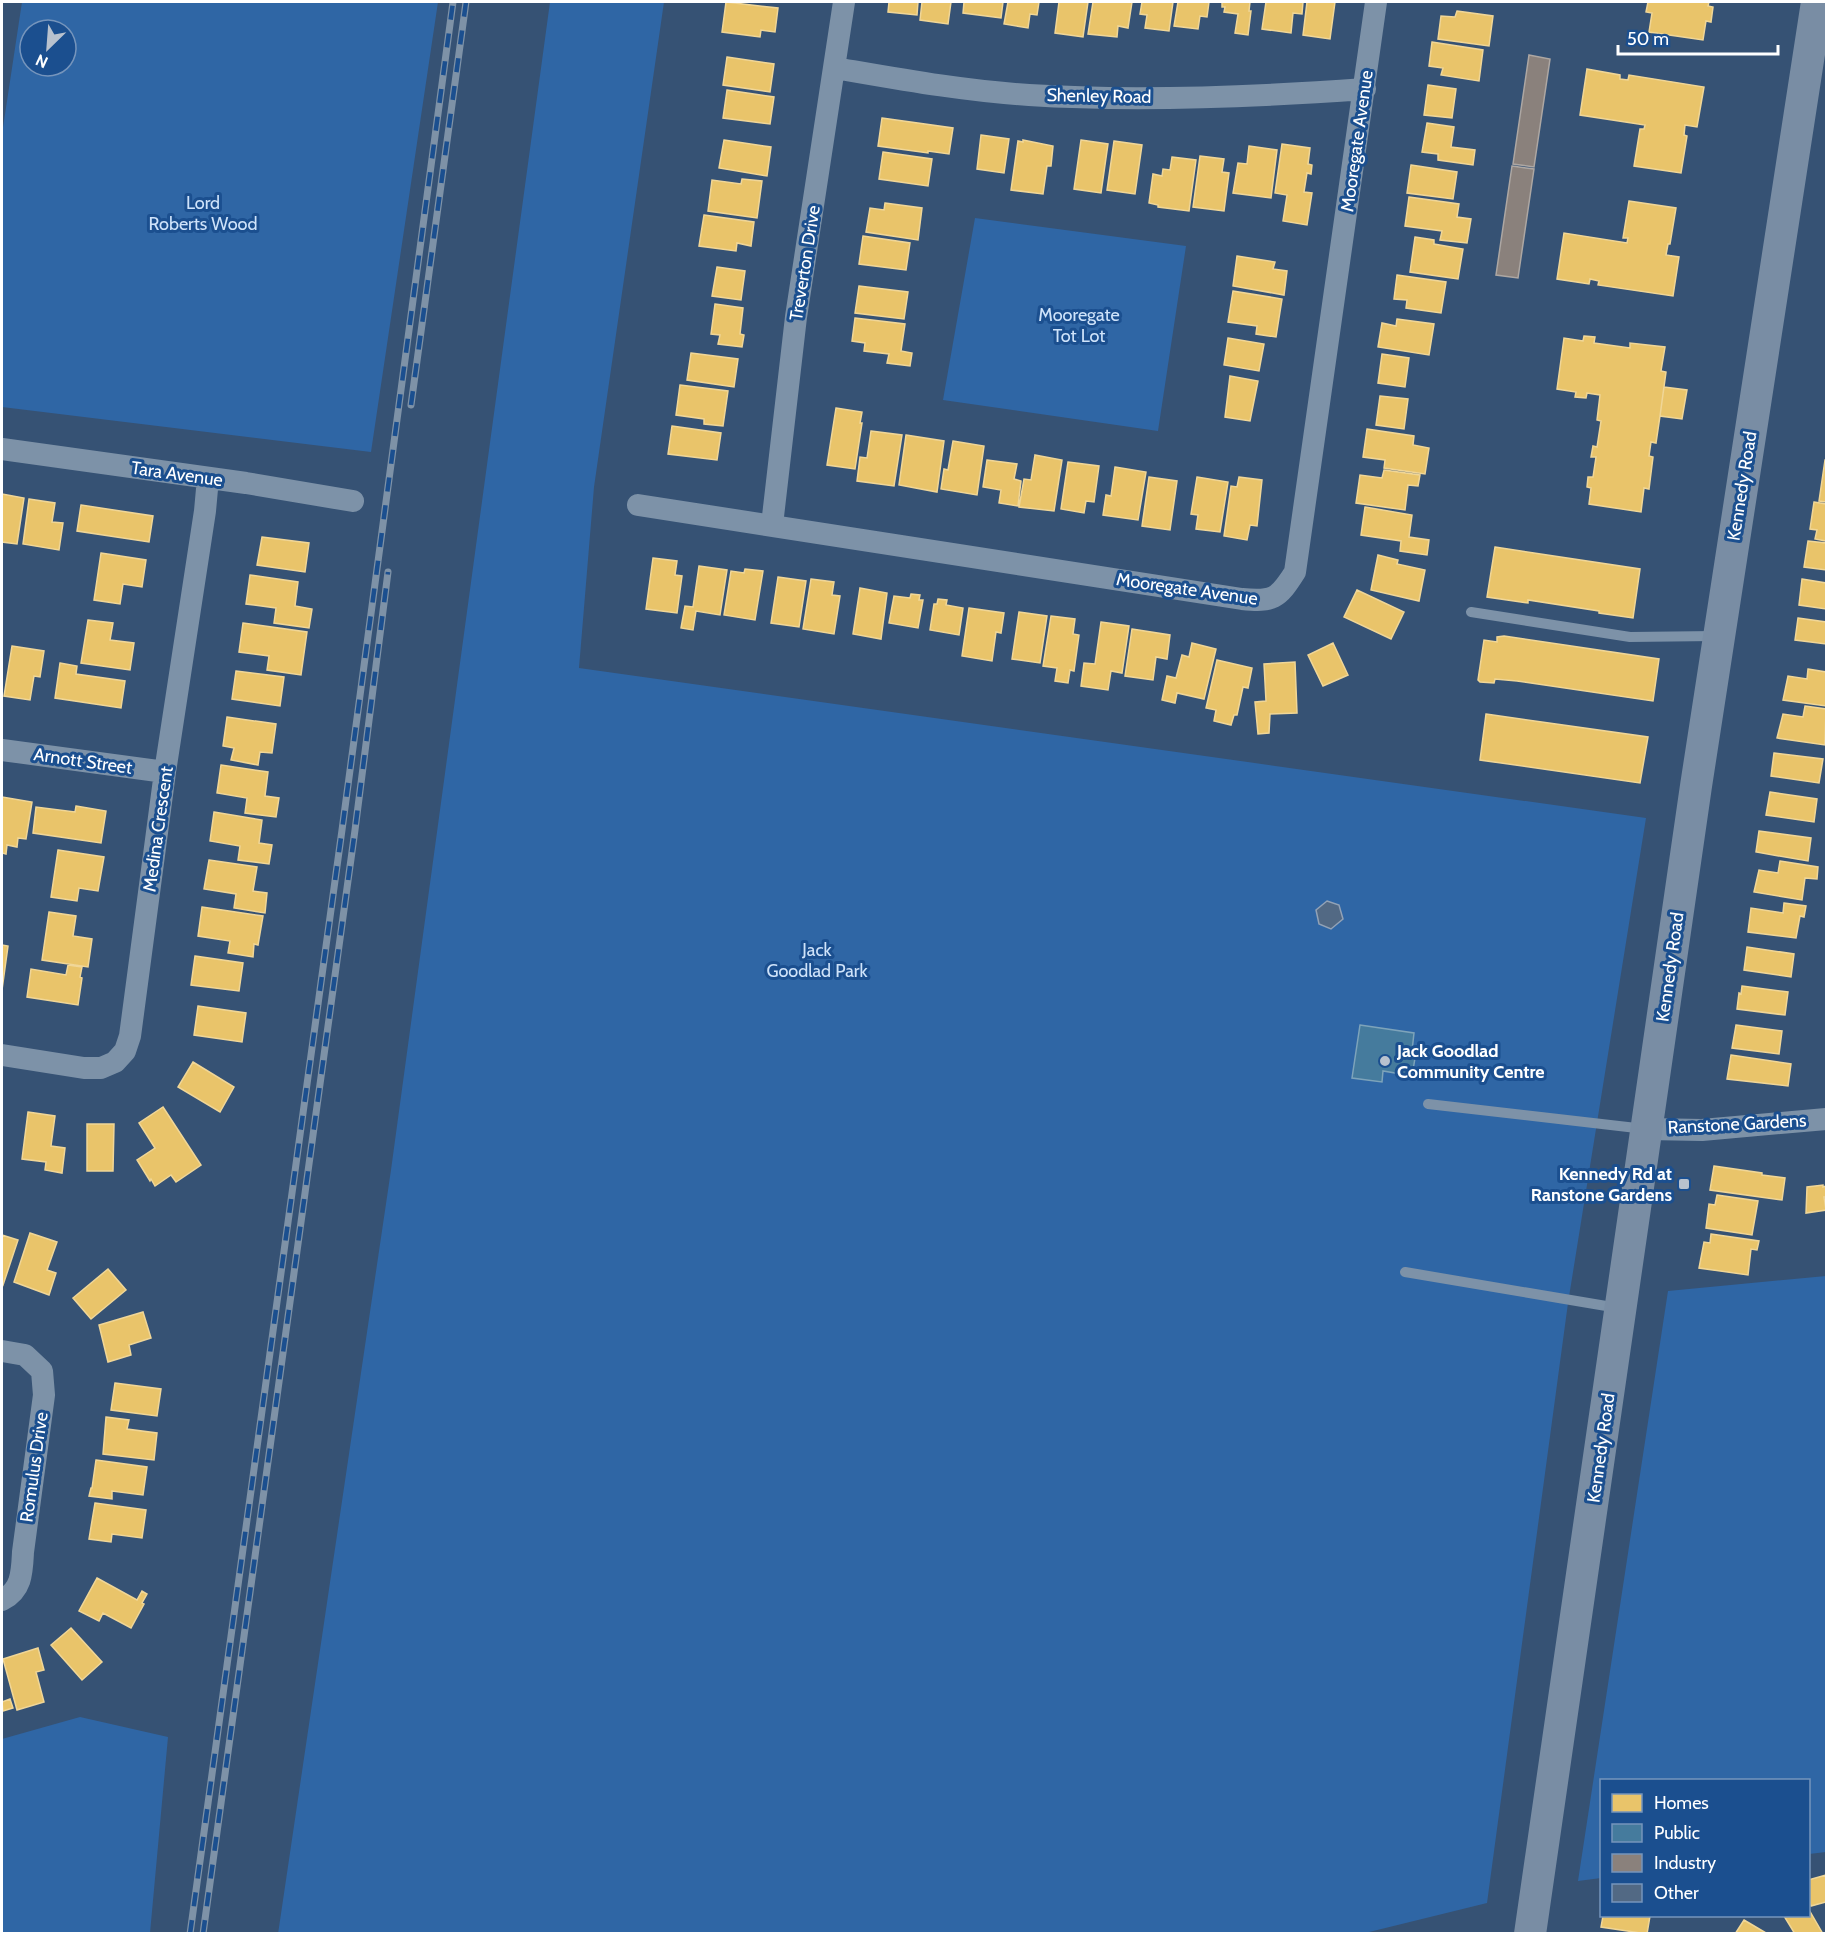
<svg xmlns="http://www.w3.org/2000/svg" width="1828" height="1935" viewBox="0 0 1828 1935" font-family="Cabin,sans-serif">
  <rect width="100%" height="100%" fill="#365274"/>
  <path fill="#2f66a5" fill-rule="evenodd" d="M22,2H438L371,452L2,407V134ZM30,30H66V66H30Z
    M550,2H664L594,487L579,668L1646,818L1568,1303L1487,1903L1361,1934H278L391,1170Z
    M975,218L1186,246L1158,431L943,400Z
    M1826,1276V1852L1809,1854L1808,1780H1602L1601,1878L1578,1881L1668,1291Z
    M80,1717L168,1737L150,1933H2V1739Z"/>
  <path fill="#e9c46a" stroke="#f0d697" stroke-width="1.5" d="M726,2L778,8L775,32L761,30L760,37L722,32Z
    M889,2H918L917,15L888,12Z
    M922,2H951L948,24L920,20Z
    M964,2H1003L1001,18L963,13Z
    M1008,2H1039L1037,15L1030,14L1028,28L1004,24Z
    M1059,2H1088L1083,37L1055,33Z
    M1093,2H1132L1128,28L1118,26L1117,37L1088,34Z
    M1142,2H1173L1169,31L1145,28L1147,15L1140,14Z
    M1178,2H1209L1207,17L1200,16L1198,29L1174,26Z
    M1222,2H1250L1249,11H1251L1248,35L1235,33L1238,14L1224,12L1225,7H1222Z
    M1266,2H1303L1302,14L1293,13L1291,33L1262,29Z
    M1307,2H1335L1330,39L1303,35Z
    M1648,2H1709L1708,6L1713,7L1711,22L1706,21L1703,40L1649,32L1652,13L1646,12Z
    M1457,11L1493,16L1489,46L1438,39L1441,16L1455,17Z
    M1432,42L1483,50L1479,81L1441,75L1443,68L1429,66Z
    M727,57L774,64L770,92L723,85Z
    M1587,69L1620,75V79L1628,80L1629,75L1704,87L1697,127L1685,125L1684,135L1687,136L1681,173L1634,166L1640,129H1644L1645,125L1580,115Z
    M1428,85L1456,89L1452,118L1424,115Z
    M727,90L774,97L770,124L723,118Z
    M882,118L953,128L949,154L928,151V153L878,146Z
    M1427,123L1454,127L1451,147L1475,150L1473,165L1438,160V154L1422,152Z
    M981,135L1009,139L1004,173L977,169Z
    M724,140L771,147L767,176L719,168Z
    M1023,140L1053,146L1051,166H1047L1043,194L1011,190L1018,141L1023,142Z
    M1081,140L1108,144L1101,193L1074,189Z
    M1114,141L1142,145L1135,194L1107,190Z
    M1282,144L1310,148L1308,164L1312,165L1311,174L1307,173L1304,192L1312,193L1307,225L1283,221L1287,195L1275,193Z
    M1249,146L1277,150L1271,198L1233,193L1238,163L1247,164Z
    M883,152L932,159L928,186L879,179Z
    M1200,156L1224,159L1222,172L1229,173L1224,211L1193,207Z
    M1172,157L1196,160L1189,211L1158,207V205L1149,203L1153,174L1162,176L1163,169L1170,170Z
    M1411,165L1457,172L1453,199L1407,193Z
    M742,179L762,181L757,218L708,211L712,180L741,184Z
    M1409,197L1459,204L1457,217L1471,219L1467,243L1440,240L1442,231L1405,226Z
    M1629,201L1676,208L1670,244H1668L1666,255L1679,257L1673,296L1598,285L1599,281L1590,279L1589,284L1557,279L1564,233L1627,243L1628,238H1623Z
    M885,203L922,208L918,240L866,232L870,208L884,210Z
    M704,215L754,222L751,246L737,243L736,251L699,246Z
    M863,236L910,243L906,270L859,264Z
    M1415,237L1434,240V244L1463,249L1458,279L1410,272Z
    M1237,256L1275,262L1273,269L1287,271L1284,295L1233,286Z
    M717,267L745,271L741,300L712,296Z
    M1397,275L1446,282L1441,313L1406,308L1407,300L1394,299Z
    M859,286L908,292L904,319L855,313Z
    M1233,291L1282,299L1276,337L1256,334L1257,326L1228,322Z
    M715,304L743,308L740,334L744,335L742,347L718,344L720,335L711,334Z
    M855,318L905,324L901,351L912,353L910,366L887,363L889,354L864,351L865,343L852,341Z
    M1397,319L1434,324L1429,355L1378,347L1382,323L1396,326Z
    M1584,336L1595,337L1594,343L1630,348V343L1665,347L1661,371L1666,372L1660,416L1656,443L1651,442L1649,456L1653,457L1649,489L1644,488L1641,512L1589,504L1591,488L1587,487L1588,477H1593L1596,457H1591L1593,446L1597,447L1601,421L1597,420L1600,395L1587,393L1586,398L1575,397L1576,392L1557,389L1564,338L1583,341Z
    M1228,338L1264,344L1259,371L1224,365Z
    M691,353L738,359L734,387L687,380Z
    M1382,354L1409,358L1405,387L1378,383Z
    M1230,376L1258,381L1250,421L1225,417Z
    M680,385L728,391L723,426L704,424V419L676,415Z
    M1664,387L1687,390L1682,419L1660,416Z
    M1380,396L1408,399L1404,429L1376,425Z
    M836,408L862,412L860,423H862L855,469L827,465Z
    M672,426L721,433L717,460L668,454Z
    M1367,429L1414,436L1413,445L1429,448L1425,474L1384,468L1385,460L1363,457Z
    M871,431L902,435L894,486L857,481L860,457L867,458Z
    M906,435L944,441L937,492L899,485Z
    M953,441L984,446L977,495L941,489L944,469L948,470Z
    M1035,455L1062,460L1054,511L1019,507L1024,479L1031,480Z
    M987,460L1017,464L1014,479L1021,481L1018,506L999,503L1001,490L983,487Z
    M1825,460H1826V502L1819,501Z
    M1068,462L1099,466L1094,502L1086,501L1084,513L1061,509Z
    M1115,467L1146,472L1138,520L1103,515L1106,495L1111,496Z
    M1384,470L1420,475L1418,486L1408,485L1405,510L1356,503L1360,475L1382,478Z
    M1149,477L1177,481L1170,530L1142,526Z
    M1197,477L1228,482L1220,532L1196,529L1198,515L1191,514Z
    M1239,477L1262,480L1257,526L1250,525L1247,540L1224,536L1231,486L1237,487Z
    M2,494L24,498L17,544L2,542Z
    M29,499L55,503L52,522L63,523L59,550L23,544Z
    M1814,502L1826,504V541L1815,539L1817,530L1810,529Z
    M81,505L153,516L149,542L77,531Z
    M1365,507L1412,515L1409,537L1429,540L1427,555L1400,551L1401,541L1361,535Z
    M262,537L309,543L305,572L257,565Z
    M1808,541L1826,543V570L1804,567Z
    M1495,547L1640,569L1633,618L1599,613V611L1528,600V603L1487,597Z
    M101,553L146,560L142,587L123,584L120,604L94,600Z
    M1378,555L1398,560L1397,564L1425,570L1419,601L1371,590Z
    M653,558L677,561L675,575L682,576L677,613L646,609Z
    M699,566L727,570L720,615L696,611L693,630L681,628L685,606L693,607Z
    M745,569L763,571L755,620L724,615L731,571L744,573Z
    M250,575L298,582L295,606L312,609L309,628L274,623L276,608L246,604Z
    M778,577L806,581L799,627L771,623Z
    M811,579L834,582L832,595L840,596L834,634L803,629Z
    M1802,579L1826,583V609L1799,605Z
    M860,588L887,593L881,639L853,634Z
    M1357,590L1404,612L1391,639L1344,617Z
    M911,594L920,595L919,600H923L918,628L889,623L894,596L910,598Z
    M938,599L947,600L946,605L963,608L959,635L930,630L934,604H937Z
    M969,608L1004,613L1001,633L996,632L992,661L962,656Z
    M1019,612L1047,616L1040,663L1012,659Z
    M1051,616L1075,619L1073,634L1079,635L1074,671L1070,670L1068,683L1055,681L1057,668L1043,666Z
    M1798,618L1826,622V644L1795,640Z
    M88,620L113,623L110,640L134,643L130,670L81,663Z
    M1101,622L1129,626L1122,673L1111,671L1108,690L1081,686L1084,663L1095,664Z
    M243,623L307,632L301,675L267,670L269,656L239,652Z
    M1132,629L1170,635L1167,659L1156,657L1153,680L1125,676Z
    M1504,636L1659,659L1653,701L1517,681L1495,679L1494,683L1480,682L1478,680L1484,640L1497,642V637Z
    M1192,643L1216,649L1204,699L1177,693L1175,703L1162,700L1167,676L1176,678L1182,655L1189,657Z
    M1333,643L1348,675L1323,686L1308,655Z
    M12,646L44,651L40,677L34,676L30,700L4,696Z
    M1217,660L1252,668L1248,688L1243,687L1237,715H1234L1231,725L1214,721L1216,710L1206,708Z
    M1295,662L1297,713L1270,714L1269,733L1258,734L1255,702L1266,701L1264,664Z
    M60,663L77,666L76,674L125,681L121,708L55,698Z
    M1808,669L1826,672V706L1783,700L1788,676L1807,679Z
    M236,671L284,677L280,706L232,699Z
    M1805,706L1826,709L1825,745L1777,738L1783,714L1803,717Z
    M1486,714L1648,737L1640,783L1480,760Z
    M227,717L276,724L272,753L260,752L258,765L231,760L234,748L223,746Z
    M1774,753L1823,759L1819,783L1771,776Z
    M221,765L268,772L265,796L279,798L276,817L245,813L247,798L217,793Z
    M1770,792L1817,799L1814,822L1766,815Z
    M2,797L32,802L26,839L18,838L17,847L7,845L6,854L2,853Z
    M76,806L106,811L101,843L33,833L36,807L75,812Z
    M214,812L262,820L259,843L272,845L269,864L238,860L240,846L210,841Z
    M1759,831L1811,838L1808,861L1756,852Z
    M58,850L104,857L98,891L79,888L77,901L51,897Z
    M209,860L257,867L253,891L267,893L265,913L234,908L236,894L204,889Z
    M1780,861L1818,867L1817,879L1805,878L1802,900L1754,892L1759,870L1778,873Z
    M1784,903L1806,906L1804,917L1800,916L1796,938L1748,932L1751,908L1783,913Z
    M202,907L263,916L258,945L254,944L253,957L228,953L230,941L198,936Z
    M49,912L76,916L73,936L92,939L88,967L42,960Z
    M2,945L8,946L2,990Z
    M1747,947L1794,954L1791,977L1744,970Z
    M195,956L243,963L239,991L191,985Z
    M68,965L82,967L80,977L82,978L78,1005L27,997L31,969L66,975Z
    M1742,986L1788,992L1785,1015L1737,1009L1739,993L1741,994Z
    M198,1006L246,1013L242,1042L194,1035Z
    M1736,1025L1782,1031L1779,1054L1732,1048Z
    M1731,1055L1791,1064L1788,1086L1727,1079Z
    M193,1062L234,1087L220,1112L178,1087Z
    M163,1107L201,1165L176,1182L171,1175L155,1186L151,1179L150,1181L137,1160L155,1148L139,1123Z
    M28,1112L55,1116L51,1146L65,1148L62,1173L45,1170L46,1162L22,1159Z
    M87,1124H114L113,1171H87Z
    M1714,1166L1762,1173V1175L1785,1178L1782,1200L1710,1190Z
    M1823,1185V1187L1826,1186V1197H1824L1826,1210L1806,1213L1807,1187Z
    M1717,1195L1758,1201L1752,1235L1706,1228L1709,1204L1715,1205Z
    M30,1233L57,1242L47,1270L56,1273L49,1295L14,1282Z
    M1711,1234L1759,1241L1757,1250L1751,1249L1748,1275L1699,1268L1704,1242L1710,1243Z
    M2,1235L18,1240L3,1285L2,1284Z
    M108,1269L126,1290L91,1319L73,1298Z
    M143,1312L151,1338L129,1345L131,1355L108,1362L99,1325Z
    M115,1383L161,1389L157,1416L111,1410Z
    M106,1417L129,1420L127,1429L157,1433L154,1460L103,1454Z
    M96,1460L147,1467L143,1495L112,1491V1499L89,1496L91,1488H92Z
    M95,1503L146,1510L142,1538L112,1534L111,1542L89,1539Z
    M97,1578L137,1600L142,1591L147,1594L142,1603L144,1604L131,1628L103,1613L99,1621L79,1611Z
    M71,1628L102,1662L82,1680L51,1645Z
    M38,1648L44,1670L36,1672L44,1702L17,1710L3,1659Z
    M10,1699L13,1708L3,1711L2,1702Z
    M1826,1875V1902L1811,1906L1808,1896V1880Z
    M1808,1908L1823,1934H1795L1784,1916H1808Z
    M1603,1916H1650L1647,1934L1601,1927Z
    M1744,1920L1766,1933L1765,1934H1735Z"/>
  <path fill="#457b9d" stroke="#7da3ba" stroke-width="1.5" d="M1360,1025L1414,1033L1412,1051L1416,1052L1412,1076L1383,1071L1382,1082L1352,1078Z"/>
  <path fill="#8a817c" stroke="#ada7a3" stroke-width="1.5" d="M1529,55L1550,59L1534,167L1513,164Z
    M1512,166L1534,169L1518,278L1496,275Z"/>
  <path fill="#526984" stroke="#92a2b6" stroke-width="1.5" d="M1327,901L1339,905L1343,919L1331,929L1319,924L1316,910Z"/>
  <g fill="none" stroke-linecap="round" stroke-linejoin="round">
    <path stroke="#7d92a8" stroke-width="10" d="M1471,612L1630,637L1715,636
      M1428,1104L1645,1129
      M1405,1272L1618,1308"/>
    <path stroke="#7d92a8" stroke-width="22" d="M835,68C899,79 964,91 1029,95C1140,102 1254,97 1365,89
      M2,449L246,483L353,501
      M638,505L1242,599C1273,602 1278,599 1295,572L1376,2
      M772,525L796,317L844,2
      M2,750L165,772
      M2,1055L84,1068H101L115,1062L125,1051L130,1036L165,772L205,511L208,478
      M1647,1129L1702,1130L1826,1119
      M2,1351L25,1355L42,1371L44,1395L23,1552C22,1572 22,1590 2,1600"/>
    <path stroke="#798da4" stroke-width="32" d="M1530,1934L1696,786L1817,2"/>
    <defs>
      <path id="rail" d="M411,405L466,2
        M190,1934L342,830L453,2
        M203,1934L355,830L388,572"/>
    </defs>
    <use href="#rail" stroke="#7e92a7" stroke-width="7"/>
    <use href="#rail" stroke="#1b4f8f" stroke-width="4.5" stroke-dasharray="14" stroke-linecap="butt"/>
  </g>
  <g fill="#b9c2ce" stroke="#1b4f8f" stroke-width="2">
    <circle cx="1385" cy="1061" r="6"/>
    <rect x="1678" y="1178" width="12" height="12" rx="3"/>
  </g>
  <g text-anchor="middle" dominant-baseline="central" stroke-width="6" stroke-linejoin="round" paint-order="stroke">
    <g font-size="18" fill="#fff" stroke="#1b4f8f">
      <text transform="translate(1099 96) rotate(1)">Shenley Road</text>
      <text transform="translate(1357 141) rotate(-82)">Mooregate Avenue</text>
      <text transform="translate(805 263) rotate(-81)">Treverton Drive</text>
      <text transform="translate(177 474) rotate(8)">Tara Avenue</text>
      <text transform="translate(1742 486) rotate(-81)">Kennedy Road</text>
      <text transform="translate(1187 589) rotate(8)">Mooregate Avenue</text>
      <text transform="translate(83 761) rotate(8)">Arnott Street</text>
      <text transform="translate(158 829) rotate(-82)">Medina Crescent</text>
      <text transform="translate(1670 967) rotate(-82)">Kennedy Road</text>
      <text transform="translate(1737 1124) rotate(-3)">Ranstone Gardens</text>
      <text transform="translate(1601 1448) rotate(-82)">Kennedy Road</text>
      <text transform="translate(34 1467) rotate(-82)">Romulus Drive</text>
    </g>
    <g font-size="18" fill="#cfe3fa" stroke="#1b4f8f">
      <text x="203" y="203">Lord<tspan x="203" dy="21">Roberts Wood</tspan></text>
      <text x="1079" y="315">Mooregate<tspan x="1079" dy="21">Tot Lot</tspan></text>
      <text x="817" y="950">Jack<tspan x="817" dy="21">Goodlad Park</tspan></text>
    </g>
    <g font-size="18" font-weight="bold" fill="#fff" stroke="#1b4f8f" text-anchor="start">
      <text x="1397" y="1051">Jack Goodlad<tspan x="1397" dy="21">Community Centre</tspan></text>
      <text x="1672" y="1174" text-anchor="end">Kennedy Rd at<tspan x="1672" dy="21">Ranstone Gardens</tspan></text>
    </g>
  </g>
  <rect width="1828" height="1935" fill="none" stroke="#ffffff" stroke-width="6"/>
  <rect x="1600" y="1779" width="210" height="138" fill="#1b4f8f" stroke="#7695bc" stroke-width="1.5"/>
  <rect x="1612" y="1794" width="30" height="18" fill="#e9c46a" stroke="#7695bc" stroke-width="1.5"/>
  <text x="1654" y="1809" font-size="18" fill="#ffffff">Homes</text>
  <rect x="1612" y="1824" width="30" height="18" fill="#457b9d" stroke="#7695bc" stroke-width="1.5"/>
  <text x="1654" y="1839" font-size="18" fill="#ffffff">Public</text>
  <rect x="1612" y="1854" width="30" height="18" fill="#8a817c" stroke="#7695bc" stroke-width="1.5"/>
  <text x="1654" y="1869" font-size="18" fill="#ffffff">Industry</text>
  <rect x="1612" y="1884" width="30" height="18" fill="#526984" stroke="#7695bc" stroke-width="1.5"/>
  <text x="1654" y="1899" font-size="18" fill="#ffffff">Other</text>
  <g transform="translate(48 48) rotate(205)"><circle r="28" fill="#1b4f8f" stroke="#7695bc" stroke-width="1.5"/>
  <path d="M0-4.5L10 22L0 15L-10 22Z" fill="#b9c2ce"/>
  <text y="-9" font-size="16" font-weight="bold" text-anchor="middle" fill="#ffffff">N</text>
  </g>
  <path d="M1618 45v9h160v-9" fill="none" stroke="#ffffff" stroke-width="3"/>
  <text x="1627" y="45" font-size="18" fill="#ffffff" stroke="#1b4f8f" stroke-width="4.5" paint-order="stroke">50 m</text>
</svg>
